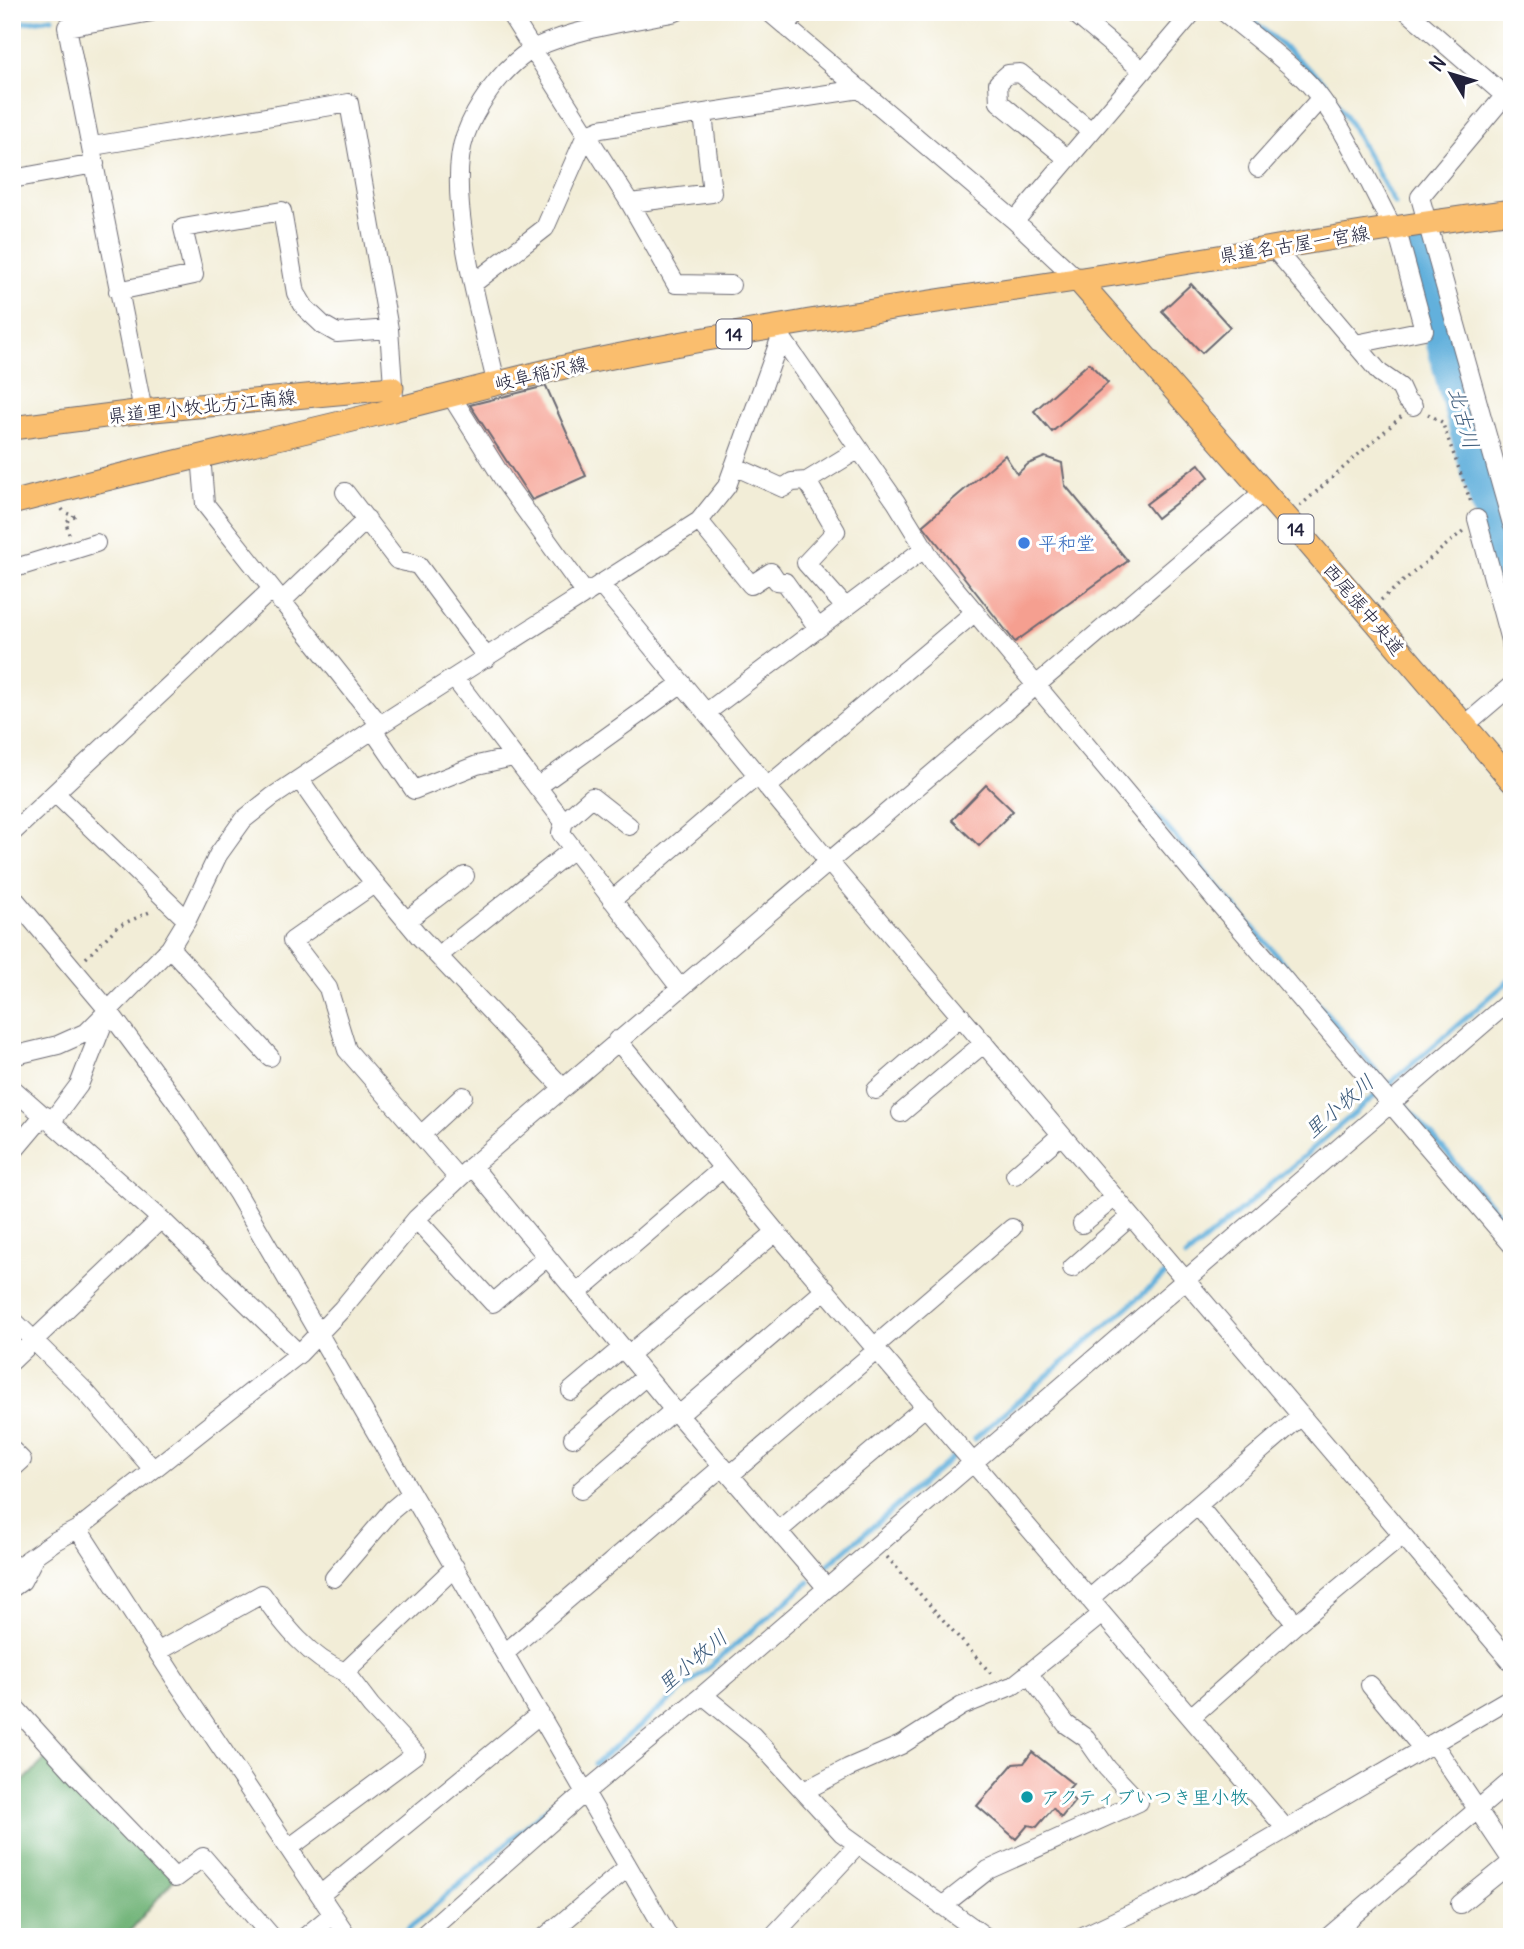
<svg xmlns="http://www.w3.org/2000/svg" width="1524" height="1949" viewBox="0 0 1524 1949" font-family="Delius,'Klee One',sans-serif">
  <rect width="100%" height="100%" fill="#fff"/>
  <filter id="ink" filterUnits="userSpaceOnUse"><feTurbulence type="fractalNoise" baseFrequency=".0143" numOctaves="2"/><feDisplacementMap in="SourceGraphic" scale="14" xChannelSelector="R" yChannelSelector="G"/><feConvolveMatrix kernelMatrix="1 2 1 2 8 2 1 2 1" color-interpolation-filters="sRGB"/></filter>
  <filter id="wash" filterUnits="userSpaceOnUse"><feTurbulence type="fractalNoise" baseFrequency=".00686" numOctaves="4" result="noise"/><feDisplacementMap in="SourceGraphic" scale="28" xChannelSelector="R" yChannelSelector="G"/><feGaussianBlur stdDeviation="1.57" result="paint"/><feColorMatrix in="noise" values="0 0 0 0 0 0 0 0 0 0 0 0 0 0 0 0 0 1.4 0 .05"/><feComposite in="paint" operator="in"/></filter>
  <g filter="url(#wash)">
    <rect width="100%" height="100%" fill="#f2edd7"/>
    <path fill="#6eb276" stroke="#486a58" stroke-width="2" d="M54,1750L175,1878L125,1937H12V1793Z"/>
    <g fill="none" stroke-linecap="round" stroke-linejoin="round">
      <path stroke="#62b0dc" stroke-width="5" d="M1243,12L1324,82L1350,123L1395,204
        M12,24L52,18
        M1151,809L1391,1088
        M1388,1085L1512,978
        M1401,1100L1512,1229
        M1186,1257L1378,1093
        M974,1439L1166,1274
        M828,1565L958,1453
        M595,1764L809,1582
        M399,1937L562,1795"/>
      <path stroke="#62b0dc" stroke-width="32" d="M1412,243L1423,271L1465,430L1512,593"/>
    </g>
    <g id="blocks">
      <path fill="#f59f90" d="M1191,284L1230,327L1202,353L1162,311Z
        M1089,363L1108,383L1052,432L1034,411Z
        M546,386L586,476L532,500L470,405Z
        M1005,455L1017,474L1028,464L1045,457L1062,463L1065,485L1128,561L1015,642L923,525Z
        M1199,464L1209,477L1157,518L1146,504Z
        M986,785L1013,811L979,846L952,820Z
        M1032,1752L1073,1784L1065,1793L1075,1801L1061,1818L1053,1808L1037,1827L1028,1825L1016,1839L977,1806L1013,1764L1024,1763Z"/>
    </g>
  </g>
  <g filter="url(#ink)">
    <use href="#blocks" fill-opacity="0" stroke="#6b6972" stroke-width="2"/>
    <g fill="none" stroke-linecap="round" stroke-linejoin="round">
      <defs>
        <path id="minor" d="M509,12L630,203L676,284L731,285
          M769,12L1015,221L1077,279
          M1073,12L1143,71
          M1224,12C1251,34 1279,55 1304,79C1339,113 1369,184 1393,228
          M1408,12L1504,95
          M786,26L797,12
          M1512,87L1420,197L1512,524
          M93,146L349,103L389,329L394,399
          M1068,159L999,102L998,83L1008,74L1020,73L1091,131
          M1258,168L1320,99
          M12,179L95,164
          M630,203L712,193L703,114
          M1015,221L1193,12
          M1272,246L1380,373L1400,387L1406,400L1413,406
          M474,283L545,228L586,135L600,129L860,89
          M118,291L194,275L183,228L282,211L296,293L305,308L323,325L337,333L389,329
          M781,337L896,502L933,562L1215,899L1512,1245
          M1356,344L1424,330L1396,227
          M496,382C482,319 444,196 465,136C471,119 480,104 490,90C502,74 519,56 537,47C580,27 630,22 676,12
          M450,394L505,482L586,594
          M143,411L67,27L152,12
          M201,455L205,504L380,725
          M734,466L783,488L792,482L807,481L859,449
          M807,481L836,531L806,563L845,607
          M345,492L397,560L418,565L487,658
          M1477,519L1512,648
          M699,521L751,585L771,572L777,581L785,582L818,628
          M12,569L96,543
          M600,584L829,862L1512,1663
          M281,602L367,519
          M455,679L564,822L561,833L680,988
          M707,712L925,548
          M1464,726L1512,685
          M373,730L414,790L477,765L513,757
          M300,780L358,863L419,936L563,1088
          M537,787L682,683
          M767,787L975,612
          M55,793L187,920
          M564,822L592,797L629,826
          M12,833L271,590
          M375,883L292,941L328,988L347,1050L458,1178
          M12,896L108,1010L180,1107L237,1193L669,1937
          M612,900L757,776
          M406,921L465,876
          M170,948L270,1057
          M438,956L573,849
          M617,1040L776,1232L1286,1829
          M12,1056L58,1045L87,1032L170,948L187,920L218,855L243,820L272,797L380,725L699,521L727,486L784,328
          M12,1088L161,1219L299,1354
          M876,1090L961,1016
          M901,1113L984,1043
          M52,1121L79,1085L105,1019
          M421,1135L463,1096
          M12,1153L44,1115
          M472,1166L674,1410L826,1587
          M1015,1175L1061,1135
          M416,1219L493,1303L547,1257
          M1082,1224L1114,1198
          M1072,1268L1130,1217
          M577,1293L723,1168
          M12,1319L84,1390L152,1468
          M875,1346L1012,1228
          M628,1355L776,1232
          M12,1361L161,1219
          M571,1391L622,1348
          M679,1415L826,1289
          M573,1438L646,1376
          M12,1450L22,1460L12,1469
          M730,1475L878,1349
          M581,1490L674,1410
          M1198,1506L1296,1624
          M78,1529L175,1679L348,1937
          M778,1531L926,1406
          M12,1571L55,1541L78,1529L299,1354L342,1309L416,1219L472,1166L1263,492
          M334,1578L392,1510L411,1494
          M12,1588L22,1581L34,1558
          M1089,1599L1301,1416
          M157,1652L262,1594C284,1625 309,1658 345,1672
          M505,1653L722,1467
          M1370,1685L1423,1749
          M703,1695L753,1736L842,1833L986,1937
          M12,1704L77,1776L175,1878L203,1857L272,1937
          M1191,1717L1296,1624L1403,1535
          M1433,1743L1512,1861
          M804,1791L848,1768L901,1745L962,1706L1014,1685L1102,1614
          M289,1848L416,1754L371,1706L345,1672L455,1567
          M320,1895L540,1714
          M1460,1904L1512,1862
          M942,1906L988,1870L1139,1802L1107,1768L1086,1738L1066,1724L1028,1673
          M305,1937L333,1914
          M421,1937L584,1793L703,1695L1512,999
          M545,1937L628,1867
          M772,1937L858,1845
          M1081,1937L1189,1886L1512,1697
          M1328,1937L1512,1780"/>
        <path id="major" d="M1077,279L1287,518L1512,781
          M12,428L143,411L392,388
          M12,503C139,469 266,442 393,410C458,394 521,376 587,362C770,324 955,299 1140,270C1264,250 1387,227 1512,211"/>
      </defs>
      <use href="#minor" stroke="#6b6972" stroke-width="20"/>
      <use href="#major" stroke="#6b6972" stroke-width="25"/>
      <path stroke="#6b6972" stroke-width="3.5" stroke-dasharray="2 5" stroke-linecap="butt" d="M1428,414L1442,422L1472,505
        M1300,506L1402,416
        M62,509L64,512L74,516L66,522L69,534
        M1381,600L1464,530
        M86,958L118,926L152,911
        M887,1557L994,1677
        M927,1937L944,1928"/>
      <use href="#minor" stroke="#fff" stroke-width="18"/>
      <use href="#major" stroke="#fabe6e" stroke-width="23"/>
    </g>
  </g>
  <circle fill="#3f7fe0" stroke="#fff" stroke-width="2.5" cx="1024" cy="543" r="7"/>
  <circle fill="#0f9aa8" stroke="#fff" stroke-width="2.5" cx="1027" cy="1797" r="7"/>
  <g text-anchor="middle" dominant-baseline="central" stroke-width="6" stroke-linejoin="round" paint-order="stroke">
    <g fill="#fff" stroke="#646476" stroke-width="2">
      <rect x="716.5" y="319.5" width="35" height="29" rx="5"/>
      <rect x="1278.5" y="514.5" width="35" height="29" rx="5"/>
    </g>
    <g font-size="18" font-weight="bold" fill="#22223b">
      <text x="734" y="334">14</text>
      <text x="1296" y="529">14</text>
    </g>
    <g font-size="19" fill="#22223b" stroke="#fff">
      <text transform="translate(1294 244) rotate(-9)">県道名古屋一宮線</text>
      <text transform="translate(541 373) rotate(-13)">岐阜稲沢線</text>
      <text transform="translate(202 406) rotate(-6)">県道里小牧北方江南線</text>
      <text transform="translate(1364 609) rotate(50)">西尾張中央道</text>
    </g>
    <g font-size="19" fill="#366cbe" stroke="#fff" text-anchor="start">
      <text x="1038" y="543">平和堂</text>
    </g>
    <g font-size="19" fill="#0d838f" stroke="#fff" text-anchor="start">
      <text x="1041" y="1797">アクティブいつき里小牧</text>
    </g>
    <g font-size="21" font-style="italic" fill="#3c5b7b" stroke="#fff">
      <text transform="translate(1464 418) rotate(75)">北古川</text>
      <text transform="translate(1339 1106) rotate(-41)">里小牧川</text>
      <text transform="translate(692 1661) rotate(-40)">里小牧川</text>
    </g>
  </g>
  <rect width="1524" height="1949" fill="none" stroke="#fff" stroke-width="42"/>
  <g transform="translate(1451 74) rotate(308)" stroke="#ffffff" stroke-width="5" paint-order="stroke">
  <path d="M0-5L12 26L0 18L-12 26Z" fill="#22223b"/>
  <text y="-10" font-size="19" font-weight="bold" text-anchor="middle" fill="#22223b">N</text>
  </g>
</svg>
